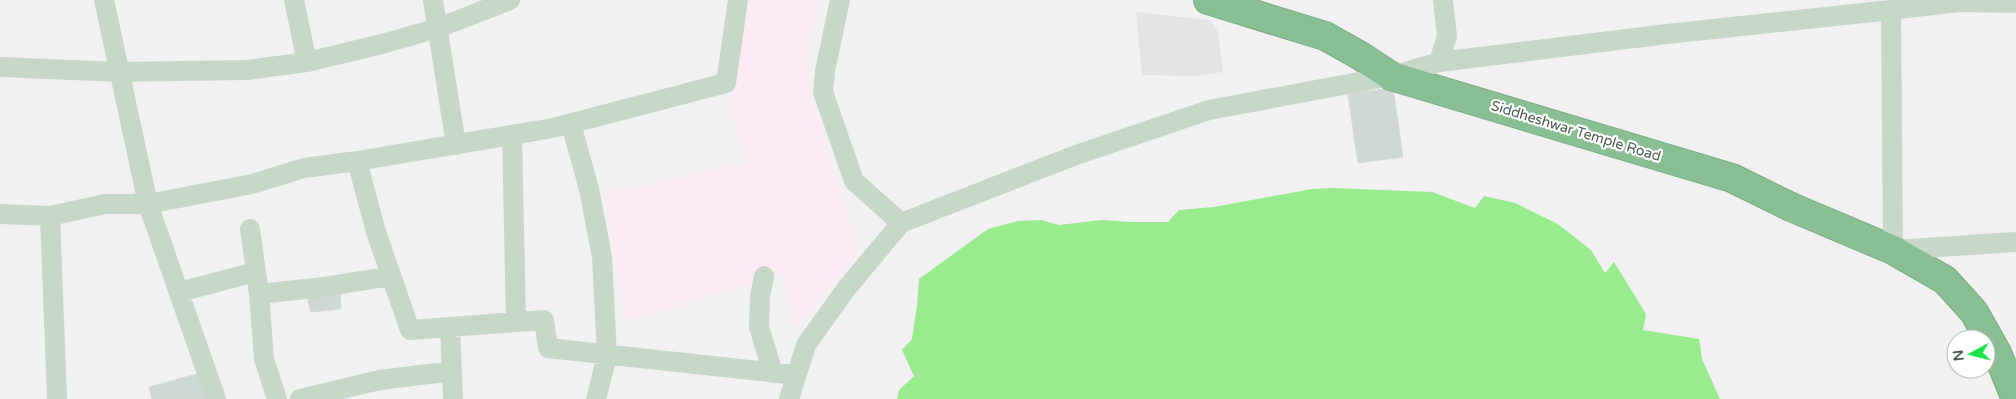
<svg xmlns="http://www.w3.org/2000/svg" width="2016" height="399" viewBox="0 0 2016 399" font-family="'Varela Round',sans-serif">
  <rect width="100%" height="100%" fill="#f2f0f3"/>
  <path fill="#fcebf6" d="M749,0H819L805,55L809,87L858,253L794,330L784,273L626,320L605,194L745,164L729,91Z"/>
  <path fill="#e3e2e4" d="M1136,12L1210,20L1218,32L1223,72L1195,76L1142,75Z"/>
  <path fill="#98ec8d" d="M1333,188L1432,192L1475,208L1484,196L1515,203L1558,224L1591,250L1605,273L1614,262L1646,314L1643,330L1699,339L1702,359L1720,399H897L899,390L914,376L902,350L912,339L917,306L919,279L988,229L1018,221L1041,220L1059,225L1102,220L1130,222H1168L1179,210L1214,207L1312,189Z"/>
  <path fill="#cfd8d2" stroke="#d4dcd7" d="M1393,88L1403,157L1358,163L1348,94Z
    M340,292L341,309L311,312L307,297Z
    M201,373L208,399H152L149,387Z"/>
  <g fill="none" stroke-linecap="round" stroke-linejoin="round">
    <defs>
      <path id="highway" d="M1208,0L1325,36L1359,55L1391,76L1732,178L1791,207L1893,250L1945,280L1974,312L1997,353L2016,399"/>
    </defs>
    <use href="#highway" stroke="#74ab7e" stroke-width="30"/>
    <path stroke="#c7d8c9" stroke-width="20" d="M104,0L148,204L216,399
      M294,0L307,62
      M433,0L456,145
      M840,0L825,71L823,92L854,181L901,223
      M1958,0V2L1891,10L1893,250L2016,242
      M1958,2L2016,3
      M1439,62L1667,34L1891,10
      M0,67L120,72L247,70L307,62L382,44L438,28L510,0
      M571,124L589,189L602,257L607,356L596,399
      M512,135L516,322
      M357,161L376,232L410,330L544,320L548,348L796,375
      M0,214L50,216L105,204H148L252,184L304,168L357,161L553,128L726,83L738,0
      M50,216L57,399
      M250,229L259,294L264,359L277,399
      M764,276L760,296L759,327L773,373
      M179,292L256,272
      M259,294L324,287L391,276
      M450,327L453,399
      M300,399L380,380L452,371
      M789,399L806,345L846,289L901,223L1076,155L1209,110L1391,76L1439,62L1447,36L1443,0"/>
    <use href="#highway" stroke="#89bf93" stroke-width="28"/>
  </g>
  <g text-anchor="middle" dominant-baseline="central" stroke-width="4.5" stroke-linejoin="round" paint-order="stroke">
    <g font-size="14" fill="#485e4b" stroke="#fff">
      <text transform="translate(1576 131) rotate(17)">Siddheshwar Temple Road</text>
    </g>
  </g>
  <g transform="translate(1971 354) rotate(263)"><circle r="24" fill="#ffffff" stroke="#b6bfb7"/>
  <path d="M0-4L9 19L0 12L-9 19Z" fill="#19e449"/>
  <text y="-8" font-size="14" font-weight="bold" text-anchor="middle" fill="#485e4b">N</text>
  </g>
</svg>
